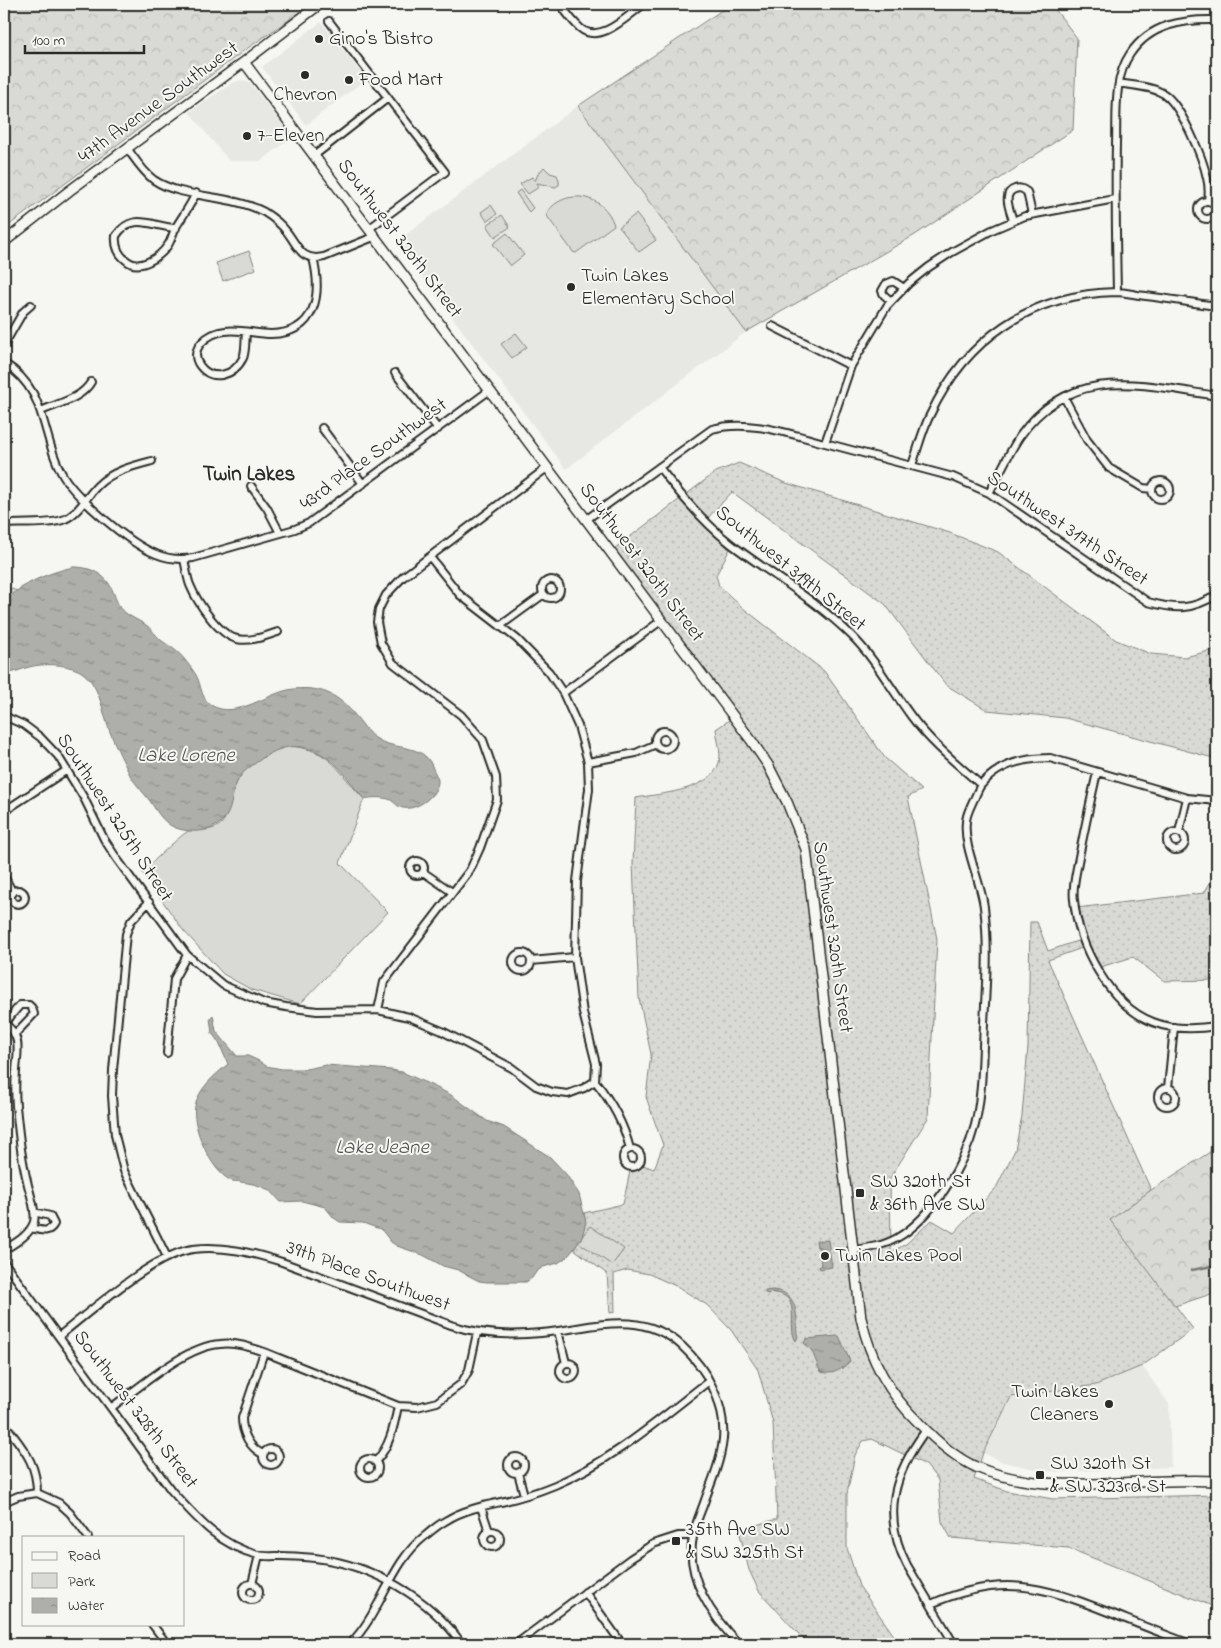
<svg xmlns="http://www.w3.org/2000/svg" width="1221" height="1648" viewBox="0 0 1221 1648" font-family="'Indie Flower',sans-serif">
  <defs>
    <pattern id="grass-dots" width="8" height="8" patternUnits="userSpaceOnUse" patternTransform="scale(1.25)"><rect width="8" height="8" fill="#d9d9d5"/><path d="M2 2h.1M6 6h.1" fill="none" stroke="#babab7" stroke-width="1.8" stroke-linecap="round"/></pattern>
    <pattern id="forest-crowns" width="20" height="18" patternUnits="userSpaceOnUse" patternTransform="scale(1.25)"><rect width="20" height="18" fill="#d9d9d5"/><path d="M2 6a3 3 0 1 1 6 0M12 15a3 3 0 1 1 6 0" fill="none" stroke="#babab7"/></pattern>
    <pattern id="water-ripples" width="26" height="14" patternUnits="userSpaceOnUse" patternTransform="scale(1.25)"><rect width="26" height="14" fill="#aeaeab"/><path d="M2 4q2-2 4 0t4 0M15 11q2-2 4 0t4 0" fill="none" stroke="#8e8e8b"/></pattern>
  </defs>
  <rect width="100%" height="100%" fill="#f6f6f2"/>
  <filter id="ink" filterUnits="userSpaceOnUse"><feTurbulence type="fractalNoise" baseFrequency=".02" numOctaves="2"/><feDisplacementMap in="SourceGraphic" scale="10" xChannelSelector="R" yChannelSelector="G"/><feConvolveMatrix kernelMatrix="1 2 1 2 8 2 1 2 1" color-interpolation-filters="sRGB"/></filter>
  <g filter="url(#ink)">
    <path fill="#e7e7e3" d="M321,22L366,79L306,125L262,67Z
      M241,80L250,83L292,137L261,161H229L189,112L234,82Z
      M578,106L746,332L566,469L396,242Z
      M1142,1366L1169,1404L1171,1467L1060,1472L1044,1471L1003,1462L983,1453L1011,1397L1096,1385Z"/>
    <path fill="url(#grass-dots)" stroke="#828280" d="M739,463L786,483L950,533L998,552L1116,640L1151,654L1185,657L1217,649V759L1065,718L987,710L946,685L885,604L732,492L705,521L732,545L716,575L719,586L743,608L824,671L885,758L922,790L908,797L937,939L928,1118L890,1178L891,1252L906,1244L932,1220L954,1233L996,1188L1015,1150L1022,1116L1028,1047L1030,922H1037L1048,951L1083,939L1076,908L1204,893L1217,871V980L1164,981L1133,957L1097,968L1085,947L1048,960L1151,1190L1111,1220L1193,1329L1142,1366L1096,1385L1011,1397L983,1453L974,1479L1007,1491L1053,1499L1217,1495V1608L1068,1548L951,1538L942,1522L938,1480L926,1465L872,1439L863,1441L855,1455L847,1494V1548L859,1586L900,1644H808L759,1591L749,1570L739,1530L777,1519L773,1423L758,1370L731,1330L707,1305L678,1287L649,1274L627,1270L614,1274L615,1312L610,1313L607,1274L574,1249C582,1237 586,1227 584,1213L623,1204L630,1171L637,1170L643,1165L654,1169L663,1145L646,1097L651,1054L639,998L633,864L636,798C661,793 719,791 720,756C720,748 717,738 716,729L734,717L611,551L716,472Z"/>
    <path fill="url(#forest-crowns)" stroke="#828280" d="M4,4H312L245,50L12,223L4,230Z
      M731,4H1051L1077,38L1073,130L915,235L746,332L578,106Z
      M4,586L17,591L4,602Z
      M1217,1117V1292L1175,1306L1110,1220L1151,1190L1210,1152Z"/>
    <path fill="#d9d9d5" stroke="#828280" d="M544,167L550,173L557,175L559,180V185L555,187L537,183L539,187L528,194L520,184L532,177L535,181L538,174Z
      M520,190L533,208L529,212L516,193Z
      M581,197C597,199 609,209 614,225L576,253L573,252L547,216L548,211C556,201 567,196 581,197Z
      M491,205L497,214L487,221L481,212Z
      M636,214L656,240L639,252L619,227Z
      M502,215L510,227L495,237L487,225Z
      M507,233L524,255L510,266L493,244Z
      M249,251L256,269L223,281L216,263Z
      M516,333L527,347L512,358L501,344Z
      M289,746C334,750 336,771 364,799L340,863L388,912L300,1004L252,990L223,974L183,930L142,872C150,865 182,833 189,831C200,827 211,834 222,823C230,813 231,798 235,787C242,766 269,750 289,746Z
      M590,1226L624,1249L612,1265L578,1242Z"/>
    <path fill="url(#water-ripples)" stroke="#7a7a78" d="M73,567C84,567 93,569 102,576C115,586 113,600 123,611C130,617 138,620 146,625C152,629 156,636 162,641C171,647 178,651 185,660C189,665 193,670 196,675C202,686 200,697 211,705C236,721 269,691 294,689C325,686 341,697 359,720C364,726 369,735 377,739C395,751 423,743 432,766C433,770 437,776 438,780C439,795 416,811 403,808C398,807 395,803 391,800C384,797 372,797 364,799C352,786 344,770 329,759C303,740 281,744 257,762C250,767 242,772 238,780C232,790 233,802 228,813C219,831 197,834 179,829C164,825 158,813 150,801C144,793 137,786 131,777C124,763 116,747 110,732C102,712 100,681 78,670C64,664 44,663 29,667C21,669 13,674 4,673V602C22,583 48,573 73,567Z
      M213,1015L216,1031L237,1056H248L259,1061L266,1066L282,1069H306L326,1065L391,1070L402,1072L433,1086L451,1095L487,1121L504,1127L550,1157L566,1174L579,1194L586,1222L582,1237L574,1249L567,1257L558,1263L543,1267L536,1272L532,1278L526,1282H487L479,1281L458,1270L443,1266L423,1255L397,1246L391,1242L381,1229L374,1227L363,1223L340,1222L334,1218L325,1207L302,1201L281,1202C276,1198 273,1191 267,1189C260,1185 249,1183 241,1182C238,1181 233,1182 230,1180C211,1171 191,1126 195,1106C199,1088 214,1076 228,1064L219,1043L212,1033L210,1018Z
      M828,1240L832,1267L820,1269L819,1266L821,1265L819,1247H817L816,1241Z
      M772,1290C793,1291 797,1307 797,1325C797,1330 796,1332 798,1336L796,1341C786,1327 803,1296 775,1293C769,1293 773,1291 768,1294L765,1293V1291Z
      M837,1336H839L850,1361C843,1369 831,1377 820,1371L812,1351L804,1343L806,1339Z"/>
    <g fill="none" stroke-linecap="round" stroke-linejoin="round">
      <path stroke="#7a7a78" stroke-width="2.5" d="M1192,1270L1217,1265"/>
      <defs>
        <path id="street" d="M560,4C566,12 572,21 580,28C600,45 627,16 644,4
          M329,21L445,172L370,228
          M1119,83C1134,86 1151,86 1164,94C1181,105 1203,158 1207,178C1209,186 1209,194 1208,201
          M127,148C135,159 143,172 154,180C182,199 231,194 264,212C272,217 281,224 287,232C298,246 301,262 324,257L376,236
          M315,155L388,98
          M1198 210a9 9 0 1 1 18 0a9 9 0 1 1-18 0Z
          M1013,221C1011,212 1001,193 1015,189C1020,187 1023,189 1027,192L1032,214
          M176,228C153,227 132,211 116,236C115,246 118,254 126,260C139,272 160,257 168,245C172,239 173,232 176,227C183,215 191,205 196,193
          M1117,292C1116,243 1115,193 1116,144C1117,115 1113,79 1130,54C1150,24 1183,19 1217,20
          M891,301L884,295L882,291L886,284L893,281L904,288
          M772,326L851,366
          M246,332C245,341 246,351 243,358C234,376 212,382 200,366C187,349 209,332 225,331C241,329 256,334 271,334C317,333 322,294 313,258
          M4,345L23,312L31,305
          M4,363C48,391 40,432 61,472C73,496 130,544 156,554C168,559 180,560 193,558L295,529L309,523L490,390
          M395,373L438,429
          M1064,397L1087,440L1109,468L1143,488L1152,489
          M41,411C59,403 81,399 91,382
          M322,428L363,484
          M825,443L953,477L989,493L1148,602C1177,610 1191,610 1217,595
          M912,465C918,449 922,431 930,415C966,339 1030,294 1116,292C1125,292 1136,295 1146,296C1170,299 1193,303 1217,306
          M659,467C681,496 703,522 731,544C772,575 816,600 852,636C876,660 891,689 911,716C930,742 956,763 981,785
          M1152 490a9 9 0 1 1 18 0a9 9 0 1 1-18 0Z
          M251,486L267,508L280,533
          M989,493C999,475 1008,454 1020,436C1072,363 1143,385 1217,396
          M587,519L712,429C749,419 790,434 825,443L851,366L887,306L909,283L929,267L952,252L992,230L1025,216L1115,199
          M4,524C19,523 52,525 65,519C78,514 87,496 97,486C112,471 133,466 152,461
          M430,557L460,595L517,639L549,672L563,693L578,726L588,762L589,789L577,881L575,957L583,1013L596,1064L595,1081C611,1101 624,1124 630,1149
          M184,559C186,568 187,577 190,585C197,602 219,635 237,639C251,642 265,636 278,632
          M542 589a9 9 0 1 1 18 0a9 9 0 1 1-18 0Z
          M500,626L544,594
          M563,693L662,620
          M4,716L24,725L40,737L58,756L84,798L104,839L117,859L187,955L223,985L264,1003L286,1007L317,1011L378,1010L409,1017L442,1031L512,1068L536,1086L552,1092L568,1094L584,1088L595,1081
          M655 740a9 9 0 1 1 18 0a9 9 0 1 1-18 0Z
          M588,762L636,753L656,744
          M1097,773C1090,802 1084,832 1078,862C1076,874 1072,888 1074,900C1078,945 1109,1005 1153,1022C1173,1030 1197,1029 1217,1026
          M4,814L12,806L67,770
          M1167 841a9 9 0 1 1 18 0a9 9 0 1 1-18 0Z
          M1179,832L1187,798
          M410 868a7 7 0 1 1 14 0a7 7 0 1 1-14 0Z
          M423,872L452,892
          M4,876L13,893
          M11 897a7 7 0 1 1 14 0a7 7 0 1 1-14 0Z
          M149,902L131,921L126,934L113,1070L112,1096L115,1135L124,1171L167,1257
          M513 962a9 9 0 1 1 18 0a9 9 0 1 1-18 0Z
          M531,961L575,957
          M378,1010L384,982L470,870L480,848L497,800L496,777L483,740L461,715L393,663L381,643L377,622L379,609L386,595L403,577L548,467
          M4,1024C23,1034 17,1054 16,1071C15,1083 15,1094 16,1106C19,1136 22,1166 31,1196C33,1204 36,1214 34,1222C30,1235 15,1243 4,1250
          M4,1024L20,1005H29L32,1008L34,1014L15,1034
          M167,1053L174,979L187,955
          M1168,1088L1174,1027
          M1158 1097a9 9 0 1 1 18 0a9 9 0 1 1-18 0Z
          M623 1158a9 9 0 1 1 18 0a9 9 0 1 1-18 0Z
          M31,1228C40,1230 49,1234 54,1224L50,1216L34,1212
          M853,1250C868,1248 883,1246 897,1238C932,1218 965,1164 975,1125C983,1092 982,1058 984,1024C986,985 989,945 984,907C981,881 963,847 966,822C966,815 970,808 973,801C976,796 978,788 982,784C999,764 1024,758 1050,758L1187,798L1217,801
          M4,1262L171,1490C195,1517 220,1546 258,1555C265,1557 274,1556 281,1556C292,1556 304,1557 315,1558C372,1565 429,1597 462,1644
          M558,1331L566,1363
          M59,1336C91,1311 154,1254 193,1249C223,1245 253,1253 282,1262L451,1325C480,1335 510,1336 541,1333C589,1329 639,1307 682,1346C707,1369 726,1404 723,1439C721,1459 713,1479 706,1497C702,1510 695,1523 693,1537C685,1577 712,1617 739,1644
          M560 1371a8 8 0 1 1 16 0a8 8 0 1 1-16 0Z
          M112,1407C140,1387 186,1346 220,1344C235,1342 250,1347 264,1352L398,1406L417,1407L437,1402L461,1384L469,1370L477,1333
          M4,1423C22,1448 37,1461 37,1493L59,1503L70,1513L88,1537
          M926,1430C894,1473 881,1515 907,1565L954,1644
          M263 1457a8 8 0 1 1 16 0a8 8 0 1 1-16 0Z
          M263,1454C249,1448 242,1432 242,1418L264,1352
          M508 1465a8 8 0 1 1 16 0a8 8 0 1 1-16 0Z
          M360 1468a9 9 0 1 1 18 0a9 9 0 1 1-18 0Z
          M375,1462C390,1447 394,1426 398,1406
          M518,1473L524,1495
          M4,1502L18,1496L37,1493
          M481,1507L489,1531
          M484 1539a8 8 0 1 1 16 0a8 8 0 1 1-16 0Z
          M243 1592a8 8 0 1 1 16 0a8 8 0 1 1-16 0Z
          M252,1584L259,1555
          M585,1592L622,1644
          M931,1604C1001,1574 1040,1585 1108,1612C1136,1623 1163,1634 1191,1644
          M152,1624L167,1644
          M350,1644C382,1612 390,1563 425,1536C432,1530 439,1524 447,1520C463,1510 483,1506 501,1502C519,1498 538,1492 555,1485C612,1461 661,1418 709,1381
          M516,1644L630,1559L653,1544L678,1536H693"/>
        <path id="secondary" d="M244,62L751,740L768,765L787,802L806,849L861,1318C870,1359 889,1394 919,1423C935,1440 954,1457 976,1467C1053,1499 1137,1476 1217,1481
          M4,242L69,191L244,62L320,4"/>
      </defs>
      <use href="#street" stroke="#2b2b2b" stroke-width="10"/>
      <use href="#secondary" stroke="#2b2b2b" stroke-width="12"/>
      <use href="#street" stroke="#f6f6f2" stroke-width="6"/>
      <use href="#secondary" stroke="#f6f6f2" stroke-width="9"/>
    </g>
  </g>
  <g fill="#2b2b2b" stroke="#f6f6f2" stroke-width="2">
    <circle cx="319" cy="39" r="5"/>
    <circle cx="305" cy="75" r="5"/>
    <circle cx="349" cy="80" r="5"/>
    <circle cx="247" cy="136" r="5"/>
    <circle cx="571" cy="287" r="5"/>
    <rect x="855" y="1188" width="10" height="10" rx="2.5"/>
    <circle cx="825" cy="1256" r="5"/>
    <circle cx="1109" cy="1404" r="5"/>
    <rect x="1035" y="1470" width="10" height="10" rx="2.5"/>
    <rect x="671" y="1536" width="10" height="10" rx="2.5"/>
  </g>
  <g text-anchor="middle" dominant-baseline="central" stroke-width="4" stroke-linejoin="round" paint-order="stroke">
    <g font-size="20" fill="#2b2b2b" stroke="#f6f6f2" text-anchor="start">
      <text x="329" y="39">Gino's Bistro</text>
      <text x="359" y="80">Food Mart</text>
      <text x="305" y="95" text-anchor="middle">Chevron</text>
      <text x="257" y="136">7-Eleven</text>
      <text x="581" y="276">Twin Lakes<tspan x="581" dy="23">Elementary School</tspan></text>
      <text x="870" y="1182">SW 320th St<tspan x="870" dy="23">&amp; 36th Ave SW</tspan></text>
      <text x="835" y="1256">Twin Lakes Pool</text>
      <text x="1099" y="1392" text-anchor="end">Twin Lakes<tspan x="1099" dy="23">Cleaners</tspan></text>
      <text x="1050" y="1464">SW 320th St<tspan x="1050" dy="23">&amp; SW 323rd St</tspan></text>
      <text x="686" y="1530">35th Ave SW<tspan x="686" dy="23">&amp; SW 325th St</tspan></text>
    </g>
    <g font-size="20" fill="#2b2b2b" stroke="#f6f6f2">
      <text transform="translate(159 103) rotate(-36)">47th Avenue Southwest</text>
      <text transform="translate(399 239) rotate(53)">Southwest 320th Street</text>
      <text transform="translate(374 455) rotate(-36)">43rd Place Southwest</text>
      <text transform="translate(1067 529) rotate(34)">Southwest 317th Street</text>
      <text transform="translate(641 563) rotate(53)">Southwest 320th Street</text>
      <text transform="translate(790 569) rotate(39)">Southwest 319th Street</text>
      <text transform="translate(114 818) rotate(57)">Southwest 325th Street</text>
      <text transform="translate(832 937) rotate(82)">Southwest 320th Street</text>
      <text transform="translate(368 1277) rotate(20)">39th Place Southwest</text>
      <text transform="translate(135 1410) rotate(53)">Southwest 328th Street</text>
    </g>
    <g font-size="21" font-weight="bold" fill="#2b2b2b" stroke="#f6f6f2">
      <text x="249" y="475">Twin Lakes</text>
    </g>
    <g font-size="21" font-style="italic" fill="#525251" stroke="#f6f6f2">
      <text x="186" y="756">Lake Lorene</text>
      <text x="382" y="1148">Lake Jeane</text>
    </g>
  </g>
  <rect width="1221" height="1648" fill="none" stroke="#f6f6f2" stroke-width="20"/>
  <rect x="10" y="10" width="1201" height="1628" fill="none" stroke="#2b2b2b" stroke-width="2" filter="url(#ink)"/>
  <rect x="22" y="1536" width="162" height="90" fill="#f6f6f2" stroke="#a5a5a2"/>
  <rect x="32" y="1552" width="25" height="8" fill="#f6f6f2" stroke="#a5a5a2"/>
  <text x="68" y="1560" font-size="15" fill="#2b2b2b">Road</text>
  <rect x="32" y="1573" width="25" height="15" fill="#d9d9d5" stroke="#a5a5a2"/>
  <text x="68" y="1586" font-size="15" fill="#2b2b2b">Park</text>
  <rect x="32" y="1598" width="25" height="15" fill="url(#water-ripples)" stroke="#a5a5a2"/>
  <text x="68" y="1610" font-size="15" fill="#2b2b2b">Water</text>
  <path d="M25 45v8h119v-8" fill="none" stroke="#2b2b2b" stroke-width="2.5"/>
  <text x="32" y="45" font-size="15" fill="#2b2b2b" stroke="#f6f6f2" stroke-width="4" paint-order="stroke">100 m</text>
</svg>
